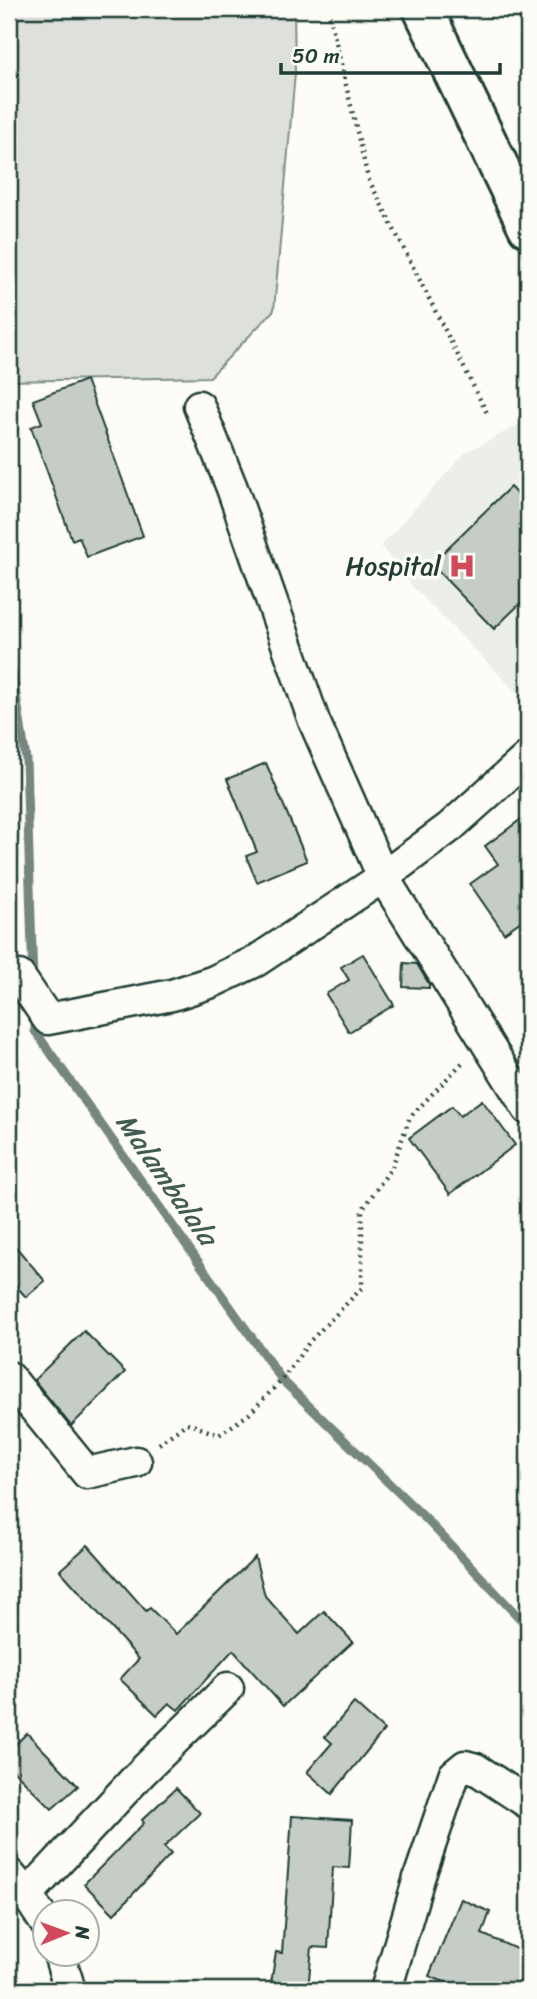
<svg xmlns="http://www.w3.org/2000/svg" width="537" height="1999" viewBox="0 0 537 1999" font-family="Sriracha,sans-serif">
  <rect width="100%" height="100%" fill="#fdfcf7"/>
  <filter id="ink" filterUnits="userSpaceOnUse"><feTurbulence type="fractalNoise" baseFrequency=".0143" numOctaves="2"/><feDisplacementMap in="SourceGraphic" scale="14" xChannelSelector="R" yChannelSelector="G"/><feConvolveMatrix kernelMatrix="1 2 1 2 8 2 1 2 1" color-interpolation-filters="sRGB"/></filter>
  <g filter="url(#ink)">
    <path fill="#eceee9" d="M528,420V696L524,700L412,586L381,546L465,453Z"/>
    <path fill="#dde0db" stroke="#7e8e88" stroke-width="2" d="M9,9H294L295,73L274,310L210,377L9,381Z"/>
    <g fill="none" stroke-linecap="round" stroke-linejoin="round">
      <path stroke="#75877f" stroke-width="9" d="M9,650L26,759L33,982
        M35,1017V1031L282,1380L426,1519L528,1627"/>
    </g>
    <path fill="#c6cdc7" stroke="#1f3d34" stroke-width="2" d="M86,380L143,536L87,557L79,537L72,540L31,427L42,423L33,400Z
      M510,487L528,506V596L494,629L431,564Z
      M266,763L307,861L257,882L246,856L257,852L227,779Z
      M528,814V916L504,933L470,884L498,864L485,846Z
      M363,954L394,1005L349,1032L326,994L349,980L341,967Z
      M404,963L417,964L429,984V988L403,987Z
      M482,1100L515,1145L450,1194L409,1138L452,1106L460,1116Z
      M9,1239L45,1281L26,1297L9,1278Z
      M84,1331L125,1372L71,1426L34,1380Z
      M88,1545L146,1611L150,1608L176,1634L255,1557L265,1596L299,1634L324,1611L353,1642L283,1706L233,1650L178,1710L169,1703L157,1715L120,1679L139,1659L60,1570Z
      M354,1703L384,1730L332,1794L307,1772L332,1743L325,1737Z
      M27,1733L78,1786L52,1809L9,1766V1751Z
      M176,1788L200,1813L164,1847L171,1854L114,1914L84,1884L144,1823L142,1820Z
      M292,1816L352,1820L349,1868L333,1867L328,1948L312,1947L308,1990H270L276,1952L282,1953Z
      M461,1899L490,1912L482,1934L528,1954V1990H465L429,1976Z"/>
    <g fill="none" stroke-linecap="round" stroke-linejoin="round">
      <defs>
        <path id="street" d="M199,406L232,488L314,721L383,877L528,1109
          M19,976L48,1019L172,995L212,982L256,961L383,877L450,827L528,757
          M9,1377L87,1473L136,1462
          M9,1874L27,1895L46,1924
          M27,1895L141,1773L228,1688
          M59,1954L70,1990
          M386,1990L419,1878L454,1775L465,1766L476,1769L528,1803"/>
        <path id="secondary" d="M423,9L528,227"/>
      </defs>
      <use href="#street" stroke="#1f3d34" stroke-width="35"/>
      <use href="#secondary" stroke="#1f3d34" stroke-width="44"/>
      <path stroke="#1f3d34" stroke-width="4.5" stroke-dasharray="2 5" stroke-linecap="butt" d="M328,9L368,178L488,415
        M159,1444L187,1423L219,1435L249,1414L282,1380L310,1341L362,1288V1210L392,1167L410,1117L464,1061"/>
      <use href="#street" stroke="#fdfcf7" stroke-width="30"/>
      <use href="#secondary" stroke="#fdfcf7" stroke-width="38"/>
    </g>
  </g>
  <defs>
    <symbol id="hospital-bare" viewBox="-9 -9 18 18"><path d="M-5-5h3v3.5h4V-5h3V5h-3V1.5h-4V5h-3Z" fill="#d1495b" stroke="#fdfcf7" stroke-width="2.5" paint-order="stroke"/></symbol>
  </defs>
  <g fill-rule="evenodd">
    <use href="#hospital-bare" x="443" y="547" width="38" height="38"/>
  </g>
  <g text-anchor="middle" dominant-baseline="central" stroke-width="7" stroke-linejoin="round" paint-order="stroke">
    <g font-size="26" fill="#1f3d34" stroke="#fdfcf7" text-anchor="end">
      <text x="441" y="566">Hospital</text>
    </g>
    <g font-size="28" font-style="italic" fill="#435c53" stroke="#fdfcf7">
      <text transform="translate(167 1179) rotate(55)">Malambalala</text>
    </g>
  </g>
  <rect width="537" height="1999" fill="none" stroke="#fdfcf7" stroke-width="35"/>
  <rect x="18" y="18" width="502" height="1964" fill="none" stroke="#1f3d34" stroke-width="2.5" filter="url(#ink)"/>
  <g transform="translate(66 1933) rotate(89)"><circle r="33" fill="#fdfcf7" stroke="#a4b0a9" stroke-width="2"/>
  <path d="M0-5L12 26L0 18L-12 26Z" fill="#d1495b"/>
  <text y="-10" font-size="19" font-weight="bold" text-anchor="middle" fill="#1f3d34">N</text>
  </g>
  <path d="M281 63v10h219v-10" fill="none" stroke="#1f3d34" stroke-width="3.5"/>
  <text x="292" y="63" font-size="21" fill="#1f3d34" stroke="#fdfcf7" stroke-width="5" paint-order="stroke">50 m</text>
</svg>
